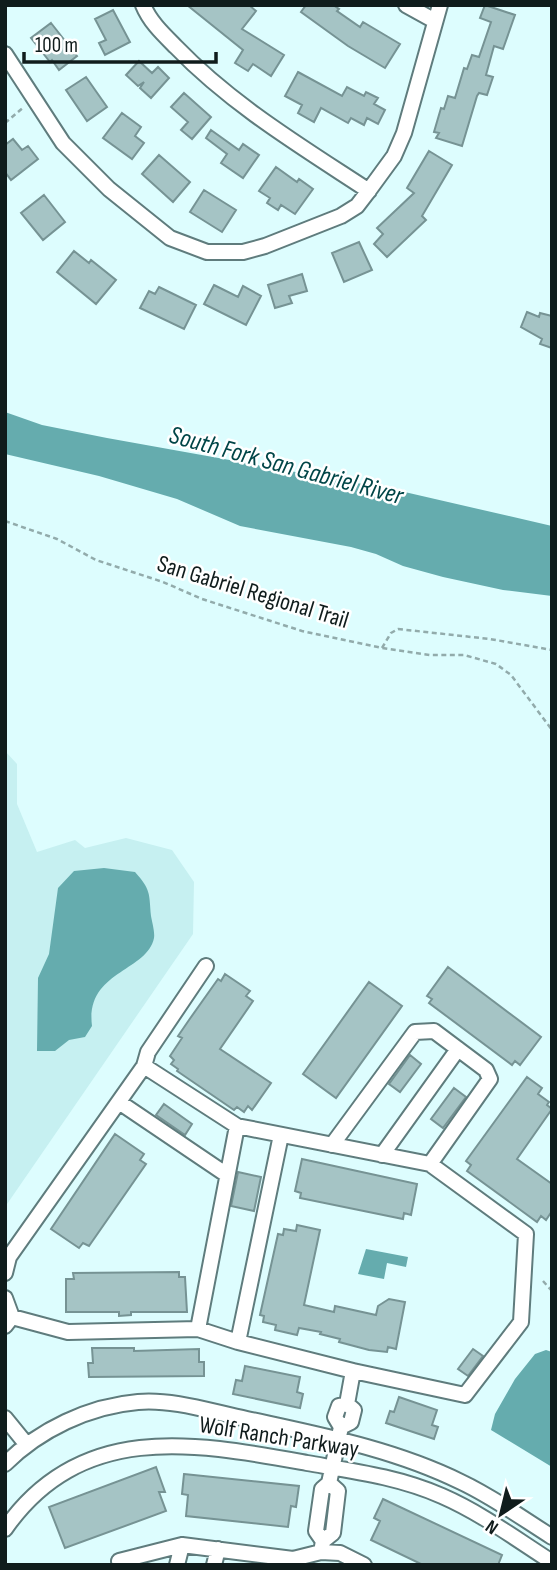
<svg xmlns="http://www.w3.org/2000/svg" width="557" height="1570" viewBox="0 0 557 1570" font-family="'Sofia Sans Condensed',sans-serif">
  <rect width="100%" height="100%" fill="#ddfdfe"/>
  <path fill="#c6f0f1" d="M5,751L17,764V804L37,852L75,840L85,848L126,838L172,850L194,882L193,934L5,1207Z"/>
  <path fill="#65acae" d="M5,412L42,425L107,438L396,490L552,526V596L503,590L443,577L403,566L376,554L351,547L240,526L177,499L99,476L5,454Z
    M104,868L135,872C151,890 149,893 151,916C152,922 155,932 154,938C147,972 85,971 92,1026L85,1037L69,1040L55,1051H37L38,978L49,954L58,888L74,871Z
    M366,1249L408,1257L406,1267L387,1263L384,1279L358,1274Z
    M546,1350L552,1352V1467L491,1430L495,1414L515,1379L535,1354Z"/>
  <path fill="#a5c4c5" stroke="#769394" stroke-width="2" d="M187,5H249L256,11L242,29L284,55L271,76L253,64L248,71L235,63L243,50Z
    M306,5H333L339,9L337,11L360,27L363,22L400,44L385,68L348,46L301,12Z
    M485,5L515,15L503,49L494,46L486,75L493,77L487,95L479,93L477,96L462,146L436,138L439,133L434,132L441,108L444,109L448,96L455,98L464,68L467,69L472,55L479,57L491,22L480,18Z
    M113,10L130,42L105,55L99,43L106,40L95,19Z
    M51,23L77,56L59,70L52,60L50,62L31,38Z
    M139,61L152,73L158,67L169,78L151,98L140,88L144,82L138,86L126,75Z
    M298,72L342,96L347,87L364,96L366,92L378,98L374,104L385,110L378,124L367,118L364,125L351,118L348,123L321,108L314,122L298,113L302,105L285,96Z
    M86,77L107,107L87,121L66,90Z
    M184,93L211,117L192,139L181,130L188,122L171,107Z
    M122,113L141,127L135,136L144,143L132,159L103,138Z
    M211,130L239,150L243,144L259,155L243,178L221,163L227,154L206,138Z
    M13,139L22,150L28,146L38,159L11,180L5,172V145Z
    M429,151L452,165L422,216L426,220L387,257L374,244L383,234L377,228L414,193L407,188Z
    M159,155L190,182L173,202L142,174Z
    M276,167L297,182L299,179L313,189L295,214L281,205L278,210L267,203L270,198L259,191Z
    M204,190L236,210L222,232L190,212Z
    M44,195L65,222L43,240L21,213Z
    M359,242L372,270L344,282L332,253Z
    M74,251L89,263L91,260L116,280L96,304L57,272Z
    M302,274L307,291L289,296L292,303L275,308L268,285Z
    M214,285L238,297L243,286L261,296L246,325L204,304Z
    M159,287L196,305L184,329L140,308L149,291L155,294Z
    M527,312L539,317L540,313L552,316V348L540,344L542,339L521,327Z
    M448,967L541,1037L520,1065L515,1061L512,1065L429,1003L432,999L427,996Z
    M225,974L250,991L246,996L253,1001L220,1049L271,1083L252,1110L248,1106L244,1112L237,1107L234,1110L177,1071L178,1069L171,1064L174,1060L170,1056L182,1038L178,1036L189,1020L218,979L221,981Z
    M369,982L402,1006L336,1098L303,1074Z
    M410,1055L421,1064L400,1092L389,1084Z
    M527,1077L542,1088L538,1094L549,1102L547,1105L552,1109L517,1159L552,1184V1211L546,1220L541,1216L537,1222L467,1171L471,1165L466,1161Z
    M454,1088L466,1097L443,1128L431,1119Z
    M164,1104L192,1124L185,1135L156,1115Z
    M115,1134L144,1154L140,1160L146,1164L89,1246L83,1243L79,1248L51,1229Z
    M302,1159L417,1184L411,1215L404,1213L403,1219L300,1198L301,1193L295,1191Z
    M238,1172L261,1177L254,1211L231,1206Z
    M297,1225L320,1230L304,1305L334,1312L335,1306L376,1315L378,1306L389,1299L405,1302L396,1349L388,1347L387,1352L369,1350L339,1342L340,1339L320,1334L321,1332L299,1328L297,1335L275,1330L276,1325L263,1322L264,1316L260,1315L278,1234L283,1235L284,1229L296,1231Z
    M179,1272V1277H185L187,1312H131V1315L119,1316V1312H66V1279H74L73,1273Z
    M92,1348H134V1351L199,1349V1362H204V1376L89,1377L88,1363H93Z
    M473,1349L483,1356L468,1376L458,1369Z
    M245,1366L300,1377L297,1392L303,1394L300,1408L233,1394L236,1380L242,1381Z
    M399,1397L437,1410L432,1425L438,1427L434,1439L386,1423L390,1411L394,1412Z
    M156,1467L165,1492H159L166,1511L65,1548L49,1507Z
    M184,1474L299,1486L296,1507L291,1506L288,1527L186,1516L188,1495L182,1494Z
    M383,1499L502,1555L498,1565H423L371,1540L380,1521L374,1518Z"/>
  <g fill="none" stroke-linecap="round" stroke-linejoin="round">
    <defs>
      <path id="minor" d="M143,5C150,22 163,34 176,47C232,105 302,147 369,191
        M406,5L435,21
        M5,54L63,143L109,189L170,238L207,252H243L265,246L341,216L357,206L367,193L394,156L404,133L440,5
        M144,1066L148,1052L206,966
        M119,1102L227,1175
        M332,1145L415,1032L434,1031L486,1070L490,1079L430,1164
        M382,1155L458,1049
        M5,1273L9,1257L144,1066L237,1126L430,1164L526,1234L521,1322L465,1395L353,1371
        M5,1298L12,1317
        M5,1326L12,1317L68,1332L198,1329L238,1342L353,1371L347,1404
        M198,1329L237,1126
        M238,1342L281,1135
        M5,1418L27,1445
        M341,1427L351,1422L354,1410L347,1404
        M5,1464C39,1430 89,1406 138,1402C174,1399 212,1412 247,1419C320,1435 394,1449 461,1482C493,1497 522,1518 552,1537
        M5,1529C81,1420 196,1443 307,1463C353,1471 399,1477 442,1496C481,1513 516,1539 552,1562
        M323,1541L316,1531L322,1489L329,1483L341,1427L335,1417L339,1406L347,1404
        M321,1552L340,1553L364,1565
        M119,1561L182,1545L293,1559L321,1552L323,1541L333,1533L338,1491L329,1483
        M177,1565L182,1545
        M214,1565L218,1549"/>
    </defs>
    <use href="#minor" stroke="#5f7c7d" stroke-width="18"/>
    <path stroke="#92abab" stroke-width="2.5" stroke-dasharray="5 3.5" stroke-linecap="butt" d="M5,123L24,107
      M5,521L57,539L96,560L163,582L202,599L302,631L382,648L430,655H464L496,664L511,675L552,730
      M382,648L391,633L398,629L490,639L552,650
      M543,1281L552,1291"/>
    <use href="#minor" stroke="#fff" stroke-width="14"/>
  </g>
  <g text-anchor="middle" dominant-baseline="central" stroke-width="5" stroke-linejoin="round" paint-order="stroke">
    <g font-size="24" fill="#101c1c" stroke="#fff">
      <text transform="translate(253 592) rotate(17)">San Gabriel Regional Trail</text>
      <text transform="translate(279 1437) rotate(9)">Wolf Ranch Parkway</text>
    </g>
    <g font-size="26" font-style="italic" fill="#004547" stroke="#fff">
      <text transform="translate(286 466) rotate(15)">South Fork San Gabriel River</text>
    </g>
  </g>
  <rect width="557" height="1570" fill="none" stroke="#101c1c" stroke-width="14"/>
  <g transform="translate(501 1514) rotate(215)" stroke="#ffffff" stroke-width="5" paint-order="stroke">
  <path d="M0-5L12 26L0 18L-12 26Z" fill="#101c1c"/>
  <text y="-10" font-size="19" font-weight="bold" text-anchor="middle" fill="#101c1c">N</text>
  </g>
  <path d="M24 52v10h192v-10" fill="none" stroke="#101c1c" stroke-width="3.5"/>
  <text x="35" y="52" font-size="21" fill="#101c1c" stroke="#ffffff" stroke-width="5" paint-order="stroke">100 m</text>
</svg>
